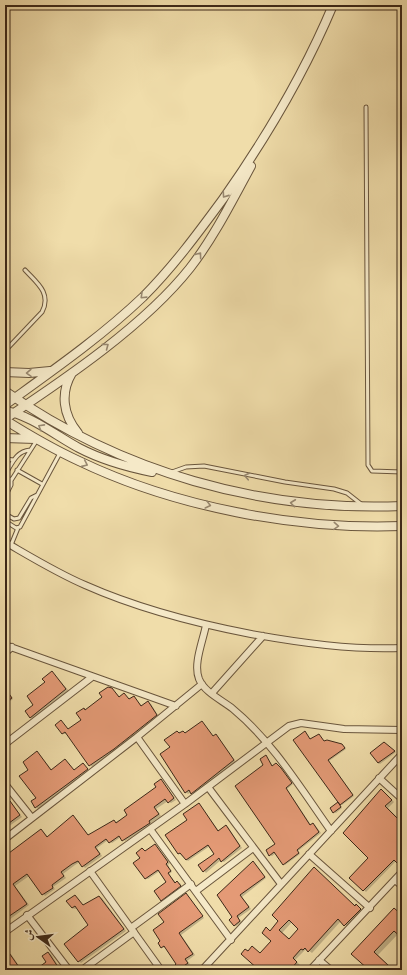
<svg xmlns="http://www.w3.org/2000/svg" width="407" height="975" viewBox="0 0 407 975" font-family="Vollkorn,Amiri,serif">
  <rect width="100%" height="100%" fill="#f0ddaa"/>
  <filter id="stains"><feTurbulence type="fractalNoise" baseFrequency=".005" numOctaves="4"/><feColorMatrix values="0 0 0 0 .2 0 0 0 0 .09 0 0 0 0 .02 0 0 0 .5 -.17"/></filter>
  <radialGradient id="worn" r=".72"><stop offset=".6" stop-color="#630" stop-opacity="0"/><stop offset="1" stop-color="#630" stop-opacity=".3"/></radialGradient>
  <path fill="#0003" fill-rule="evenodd" d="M52,672L69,691L33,719L30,717L35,705Z
    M5,687L13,699L5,705Z
    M112,689L120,697L124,694L130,700L134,697L142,706L148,702L151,704L159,717L92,767L68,734H63L56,725L61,721L69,730L82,720L84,709L86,710Z
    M202,722L214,737H218L236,762L194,794L191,792L188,794L186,792L171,747L177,732L185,733Z
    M307,734L310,739L319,735L325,742L344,746L346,749L329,761L354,796L342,805L339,803Z
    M386,745L396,752L380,764L378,763Z
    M38,753L52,770L65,760L75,771L83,765L89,771L38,809L32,802L38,798L30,770Z
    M266,756L273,766L278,765L283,770L293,784L287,789L311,825H315L321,833L298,851L300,854L285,865L276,853L272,856L270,855L276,844L264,765Z
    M161,781L176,800L171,803L168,801L156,809L161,816L151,823L152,825L125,841L121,837L112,843L108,840L97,848L102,856L85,868L80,862L75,865L63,874L66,878L53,887L55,889L45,896L29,876L15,886L29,905L5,923V856L42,830L48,837L73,816L89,836L129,815L157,787Z
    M402,785V791L399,788Z
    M384,792L394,802L388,808L398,818L402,814V866L396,861L366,892L364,890Z
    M5,795L22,817L5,829Z
    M339,803L342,808L336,813L334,812Z
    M199,804L219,831L226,826L228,827L242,848L224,862L221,860L206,873L200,866L215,854L210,846L188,861L179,853L189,821Z
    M155,845L170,863L168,865L172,872L169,874L176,883H180L182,887L164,901L162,900L167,882L160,871L148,879L145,878L141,858L142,849L146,852Z
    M253,863L266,878L242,897L251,909L238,918L242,922L236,926L234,925L233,918L218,896Z
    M314,868L355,906L363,911L348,927L341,921L312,953L308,950H305L295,960L302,967L299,970H258L248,952L253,947L261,954L273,941L266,929L271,931L280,921ZM292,922L300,929L290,939L282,933Z
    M186,894L204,918L181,935L195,955L187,961L190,964L180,970L166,948L162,947L159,944L162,942L165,923Z
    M75,896L84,906L99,897L102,898L126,931L81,963L79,961L90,925L77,908L75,909L72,908Z
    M394,909L402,915V936L399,933L378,955L393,969L370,970L353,954Z
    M8,952L11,954L22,970H5V954Z
    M48,953L51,954L61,970H38L48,962Z
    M227,966L231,968L232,970H224Z"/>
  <path fill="#e49a76" stroke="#3c2818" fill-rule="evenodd" d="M52,671L66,689L30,718L25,711L33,705L27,696L45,682L42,679Z
    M108,687L112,688L119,697L124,693L129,699L134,696L141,706L148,701L157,715L114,749L89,766L65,732L62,734L55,725L61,720L68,729L81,720L76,713L84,708L85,710L102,697L99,693Z
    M5,688L12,698L5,703Z
    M202,721L213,736L216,734L234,760L191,794L189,790L185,793L160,754L170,747L164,740L177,731L179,733L183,731L185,733Z
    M305,731L310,739L319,734L324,741L327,740L342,744L345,748L328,760L353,795L340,805L293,740Z
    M384,742L395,751L378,763L370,753Z
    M37,751L51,770L65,759L74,770L83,763L88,769L35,808L31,801L36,798L19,776L28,770L23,762Z
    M266,755L272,766L276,763L281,768L292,783L286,788L310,825L313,823L319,832L297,850L299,853L283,865L274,852L269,856L266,850L275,844L235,786L263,765L260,759Z
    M161,779L174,798L168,803L165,799L154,807L159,814L149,821L150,823L122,841L119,836L109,843L106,839L95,847L100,854L82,867L78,861L72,864L61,872L64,876L52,885L53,888L42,895L27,874L13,884L27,904L5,919V856L41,829L47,837L73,815L88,835L114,820L116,823L127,815L124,810L156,787L154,784Z
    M381,789L392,800L385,806L397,818L402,813V868L394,860L363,891L349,878L368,858L343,833Z
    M10,801L20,815L5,826V804Z
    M338,802L341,807L333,813L330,808Z
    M199,803L218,831L226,825L240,846L221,862L219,858L203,872L198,865L214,854L208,845L186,860L180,853L178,854L165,835L187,820L183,814Z
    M155,844L168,862L166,864L171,871L168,873L175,883L177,881L181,886L161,901L154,891L166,882L158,870L145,879L133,863L140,858L136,853L142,848L145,851Z
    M253,861L265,877L240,895L249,907L237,916L240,921L234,926L229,920L232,917L217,895Z
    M314,867L355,906L356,904L361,909L344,926L338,919L308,952L305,948L303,950L301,949L293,958L297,962L290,970H259L241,954L245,949L248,951L252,946L260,953L271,941L262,933L266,927L270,931L278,921L272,915ZM289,920L298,929L289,939L279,930Z
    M186,893L203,916L179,933L193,954L185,959L188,963L178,970L175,965L176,964L164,946L161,948L158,943L160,941L153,930L164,922L158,914Z
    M75,895L83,905L99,896L124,929L78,962L64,944L88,925L75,906L72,908L66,901Z
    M394,908L402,915V938L394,931L374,952L389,966L386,970H369L351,954Z
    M5,947L21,970H5Z
    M48,952L60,970H35L46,962L42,956Z"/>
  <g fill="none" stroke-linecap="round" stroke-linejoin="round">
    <defs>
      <path id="service" d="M366,107L368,465L372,471L402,472
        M5,351L42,312C52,293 36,282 25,270
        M5,459L14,460
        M17,470L42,484
        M172,472L186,467L204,466L285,482L334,489L347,493L361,504
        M5,475C12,464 16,451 30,450
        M5,490L37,440
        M5,497L11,485V479
        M5,514L14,519L19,518L31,498L37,495
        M5,521L16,528L20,527L60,453
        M11,545L18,528"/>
      <path id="minor" d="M5,542C31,557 57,573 85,585C139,609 194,623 251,634C301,643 351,650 402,648
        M206,625C203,641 193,664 199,679C205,693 222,700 233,709C273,742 301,789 331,831
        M5,645L176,706
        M5,653L12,647
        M212,693L263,636
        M137,737L185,804
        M5,744L92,677
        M379,778L402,799
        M5,784L32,818
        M208,787L281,884
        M150,829L231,940
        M5,839L137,737L202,684
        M309,854L370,908
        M90,871L161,970
        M395,880L402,886
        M196,891L253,848
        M27,915L69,970
        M131,928L191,884
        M5,932L185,804L289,726L301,723L344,729L402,730
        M319,960L331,970
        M82,970L134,932
        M202,970L402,754
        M310,970L402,872"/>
      <path id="tertiary" d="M5,372L29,373L50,371
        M72,373C60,393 63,415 78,433
        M5,391C121,472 261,512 402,506
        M5,405C52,371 101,337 143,297C173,267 198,233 223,199C266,138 304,74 333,5
        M5,411C29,414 58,437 79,448C102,460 127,467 152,472
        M5,419C65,379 145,325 190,268C214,237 232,201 251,166
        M5,420C29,435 53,449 79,461C175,507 296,530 402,526
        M5,438L35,439"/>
    </defs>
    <use href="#service" stroke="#69553c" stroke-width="5"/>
    <use href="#minor" stroke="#69553c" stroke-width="8"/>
    <use href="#tertiary" stroke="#69553c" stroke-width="10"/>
    <use href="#service" stroke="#f5e9c8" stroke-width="3"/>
    <use href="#minor" stroke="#f5e9c8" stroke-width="6"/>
    <use href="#tertiary" stroke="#f5e9c8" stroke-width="8"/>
  </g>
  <defs><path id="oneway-chevron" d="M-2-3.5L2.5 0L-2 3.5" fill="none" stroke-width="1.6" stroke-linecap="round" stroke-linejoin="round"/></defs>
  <g stroke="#988870">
    <use href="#oneway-chevron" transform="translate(225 195) rotate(125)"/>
    <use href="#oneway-chevron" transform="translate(199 255) rotate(-54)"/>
    <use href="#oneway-chevron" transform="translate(143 296) rotate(136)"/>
    <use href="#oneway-chevron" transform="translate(106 346) rotate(-37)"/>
    <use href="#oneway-chevron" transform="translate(29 373) rotate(178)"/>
    <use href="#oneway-chevron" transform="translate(41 427) rotate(-151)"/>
    <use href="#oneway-chevron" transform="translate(85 464) rotate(24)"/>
    <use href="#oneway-chevron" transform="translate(247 476) rotate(-168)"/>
    <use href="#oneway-chevron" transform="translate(293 503) rotate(-173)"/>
    <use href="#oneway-chevron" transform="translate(208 505) rotate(14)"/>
    <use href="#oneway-chevron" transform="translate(336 526) rotate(4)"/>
  </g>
  <rect width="407" height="975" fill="none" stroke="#f0ddaa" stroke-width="20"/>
  <rect x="6" y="6" width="395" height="963" fill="none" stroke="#3c2818" stroke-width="2"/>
  <rect x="10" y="10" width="387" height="955" fill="none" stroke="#3c2818"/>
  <g transform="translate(38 937) rotate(284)" stroke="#f5e9c8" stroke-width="3" paint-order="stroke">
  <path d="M0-3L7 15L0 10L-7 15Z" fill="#3c2818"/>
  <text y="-6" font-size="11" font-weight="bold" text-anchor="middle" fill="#3c2818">ش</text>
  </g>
  <rect width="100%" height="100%" filter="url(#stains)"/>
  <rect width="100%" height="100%" fill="url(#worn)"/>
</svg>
